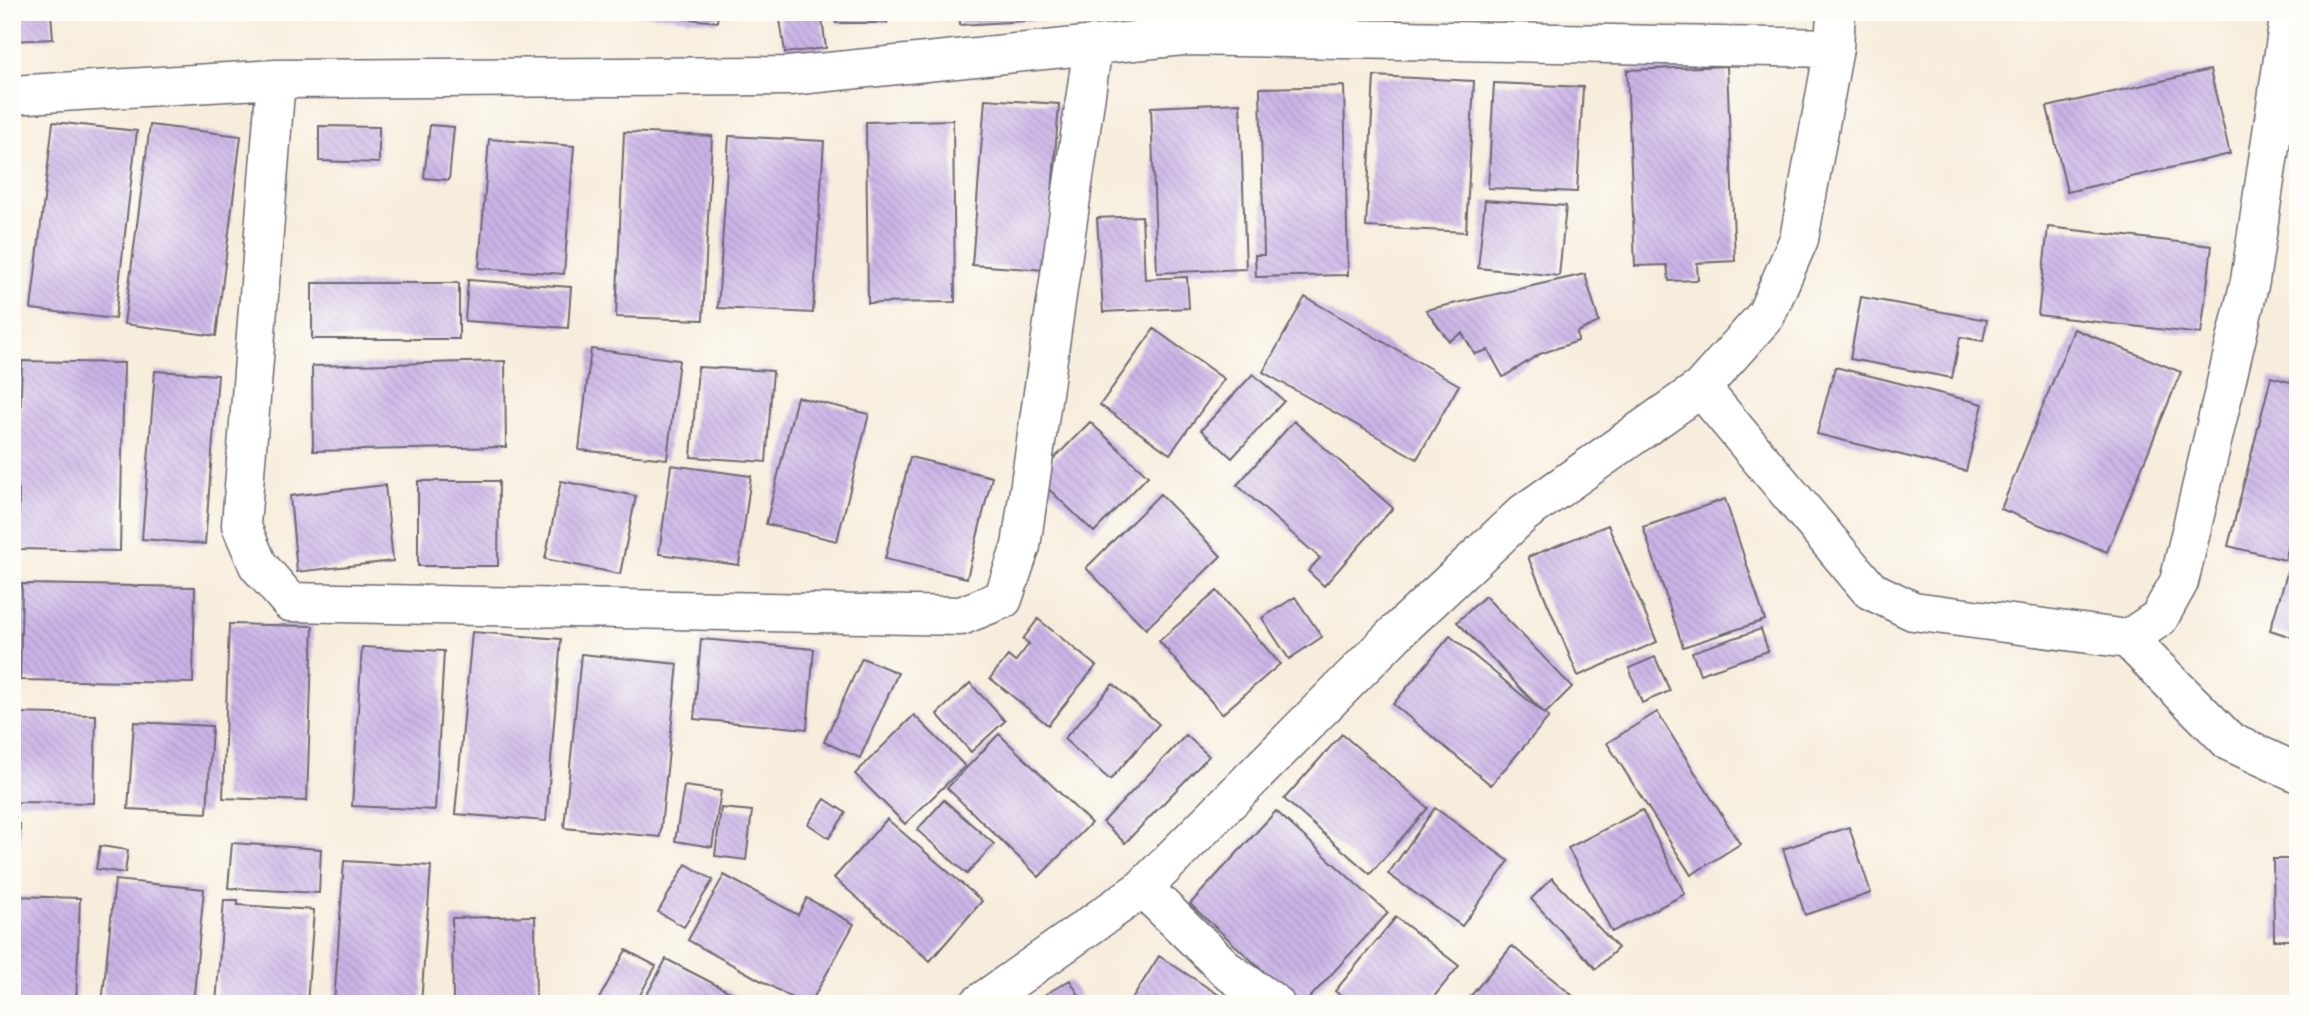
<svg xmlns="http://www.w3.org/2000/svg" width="2310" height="1016" viewBox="0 0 2310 1016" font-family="'Shantell Sans',sans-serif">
  <defs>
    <pattern id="building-back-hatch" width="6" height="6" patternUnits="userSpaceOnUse" patternTransform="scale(1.75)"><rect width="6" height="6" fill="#cab3e6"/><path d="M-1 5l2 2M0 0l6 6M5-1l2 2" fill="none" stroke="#ad9ac6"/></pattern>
  </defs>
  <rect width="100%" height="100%" fill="#fdfcf7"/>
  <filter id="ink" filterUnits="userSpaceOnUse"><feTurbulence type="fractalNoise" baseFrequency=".0143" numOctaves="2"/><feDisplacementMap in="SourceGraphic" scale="14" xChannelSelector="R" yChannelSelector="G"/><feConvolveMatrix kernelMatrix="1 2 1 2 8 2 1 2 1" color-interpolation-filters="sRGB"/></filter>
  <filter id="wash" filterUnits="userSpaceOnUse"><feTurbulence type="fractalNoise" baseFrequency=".00686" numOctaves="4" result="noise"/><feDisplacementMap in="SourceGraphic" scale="28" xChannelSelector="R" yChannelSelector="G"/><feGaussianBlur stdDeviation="1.57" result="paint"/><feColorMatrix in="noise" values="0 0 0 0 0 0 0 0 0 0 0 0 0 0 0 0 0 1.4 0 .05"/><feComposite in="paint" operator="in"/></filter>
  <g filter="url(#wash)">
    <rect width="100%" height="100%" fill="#f7eddc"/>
    <g id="blocks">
      <path fill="url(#building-back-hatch)" d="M12,12H51L53,39L12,41Z
        M642,12H718L717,22L642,14Z
        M779,12H821L826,48L785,53Z
        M835,12H887V23H836Z
        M960,12H1056L1057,19L960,25Z
        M1727,66L1735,261L1697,263L1698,280L1669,281L1667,265L1635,266L1627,70Z
        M2210,70L2230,154L2067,192L2047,107Z
        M1374,76L1474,81L1466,232L1366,227Z
        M1494,83L1583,87L1577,192L1488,188Z
        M1344,86L1348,275L1256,277L1255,255H1264L1260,88Z
        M985,99L1059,104L1046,270L972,265Z
        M1240,103L1246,269L1157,273L1151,107Z
        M953,120L955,302L868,303L866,122Z
        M53,122L137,131L115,319L31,309Z
        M150,125L241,136L216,336L124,324Z
        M430,125L454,127L449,180L424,178Z
        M319,126L379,127V163L319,161Z
        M624,132L712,136L703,320L616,317Z
        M12,134L21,135L14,196L12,195Z
        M729,136L824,141L813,313L718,308Z
        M489,139L574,146L564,274L479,268Z
        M1485,200L1566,206L1559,276L1478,268Z
        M1142,216L1145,279L1187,277L1189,308L1103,312L1097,218Z
        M2048,227L2212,246L2201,334L2038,315Z
        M1585,274L1599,322L1577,332L1578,341L1540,354L1503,377L1488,350L1475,354L1462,333L1449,341L1426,310Z
        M468,280L571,287L568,328L465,321Z
        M312,283H459V339H312Z
        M1305,297L1459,385L1417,459L1263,372Z
        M1861,297L1987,320L1983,341L1960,337L1952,378L1850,359Z
        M1154,329L1224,379L1170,454L1100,405Z
        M2074,329L2181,372L2107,552L2001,509Z
        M591,349L679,360L667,459L579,450Z
        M22,361L124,363L120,551L18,549L19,489H12V427H20Z
        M505,361L506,447L313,451L312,366Z
        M698,367L773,371L766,462L691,457Z
        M1835,367L1983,404L1966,471L1817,434Z
        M155,371L218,375L205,544L142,539Z
        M1253,374L1284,401L1232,458L1201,430Z
        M2271,377L2298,384V511L2285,560L2228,546Z
        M797,397L869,414L837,541L766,524Z
        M1294,421L1393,508L1324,586L1308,571L1320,558L1237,485Z
        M1090,422L1148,476L1094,532L1036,477Z
        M910,457L992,477L967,578L885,559Z
        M671,465L751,476L739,565L659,554Z
        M418,481H499L498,566H418Z
        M561,481L636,496L620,574L545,559Z
        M385,485L393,561L297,572L290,496Z
        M1160,494L1221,556L1146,629L1086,568Z
        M1725,499L1765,620L1683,647L1643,527Z
        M1608,525L1657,642L1578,676L1528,557Z
        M2297,540H2298V639L2270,630Z
        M22,584L195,587L193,683L20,680Z
        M1217,591L1280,664L1222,714L1159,641Z
        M1485,596L1572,687L1545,714L1549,717L1491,785L1393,704L1450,636L1545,714L1457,622Z
        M1295,597L1322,637L1289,659L1262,618Z
        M1038,619L1096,666L1048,725L990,678L1008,656L1015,662L1029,644L1023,639Z
        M229,624L313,626L307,801L223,798Z
        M1761,629L1768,651L1700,674L1692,652Z
        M472,632L561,639L546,821L455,814Z
        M701,639L814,649L807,729L694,719Z
        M362,647L444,651L435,810L352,806Z
        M581,654L678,664L660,837L564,828Z
        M1655,657L1670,691L1642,703L1629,668Z
        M862,658L898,673L860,758L824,742Z
        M970,683L1005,721L971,752L937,714Z
        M1113,684L1159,724L1110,780L1064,739Z
        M1657,712L1740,844L1691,875L1607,743Z
        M14,713L96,715L94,803L12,802Z
        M914,715L965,766L905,824L855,774Z
        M134,722L212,726L207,813L128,809Z
        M999,734L1091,823L1039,877L947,788Z
        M1342,734L1428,808L1370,874L1284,799Z
        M1186,735L1209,756L1125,843L1103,822Z
        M684,786L721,791L712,847L675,841Z
        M825,799L846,813L829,838L808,824Z
        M944,800L994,844L967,874L917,830Z
        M721,808L752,811L746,860L715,856Z
        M1435,808L1509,861L1462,926L1388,874Z
        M1642,810L1685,894L1612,932L1568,848Z
        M1276,811L1388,913L1304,1004H1299L1190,904Z
        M887,819L982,901L930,961L834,878Z
        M12,824H20L18,880L12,879Z
        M1849,827L1871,893L1805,915L1783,849Z
        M232,843L321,849L319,893L228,888Z
        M100,846L128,850L125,873L96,869Z
        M2273,859H2298V940H2274Z
        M344,861L431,866L421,1004H334Z
        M686,864L713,880L684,927L658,912Z
        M724,875L798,915L807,898L854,924L810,1004H803L688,940Z
        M1552,878L1618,948L1596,969L1531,899Z
        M115,880L204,889L193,1004H102Z
        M12,896L80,898L76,1004H12Z
        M224,900H238V905L314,910L307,1004H216Z
        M535,916L536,1004H453L452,918Z
        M1396,917L1459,966L1428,1004H1351L1335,991Z
        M1512,946L1573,996L1567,1004H1464Z
        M626,950L656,966L635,1004H596Z
        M1159,956L1233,1004H1129Z
        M666,959L753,1004H642Z
        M1070,980L1084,1004H1049L1044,995Z"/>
    </g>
  </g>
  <g filter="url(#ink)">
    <use href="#blocks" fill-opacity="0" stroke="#6d6973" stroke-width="2"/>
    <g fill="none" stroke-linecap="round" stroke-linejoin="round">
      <defs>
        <path id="minor" d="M276,79L241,525L258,565L290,602L961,616L1003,599L1021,546L1093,45
          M12,95L276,79L789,76L1183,36L1834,48
          M1701,388L1870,590L1913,611L2128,639L2230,742L2298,773
          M2128,639L2159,618L2179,582L2250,281L2290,12
          M1143,888L1228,971L1275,1004
          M979,1004L1143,888L1396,633L1524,513L1701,388L1766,315L1799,239L1834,48L1836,12"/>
      </defs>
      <use href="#minor" stroke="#6d6973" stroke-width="41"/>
      <use href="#minor" stroke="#fff" stroke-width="38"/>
    </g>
  </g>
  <rect width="2310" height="1016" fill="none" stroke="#fdfcf7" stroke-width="42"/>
</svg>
